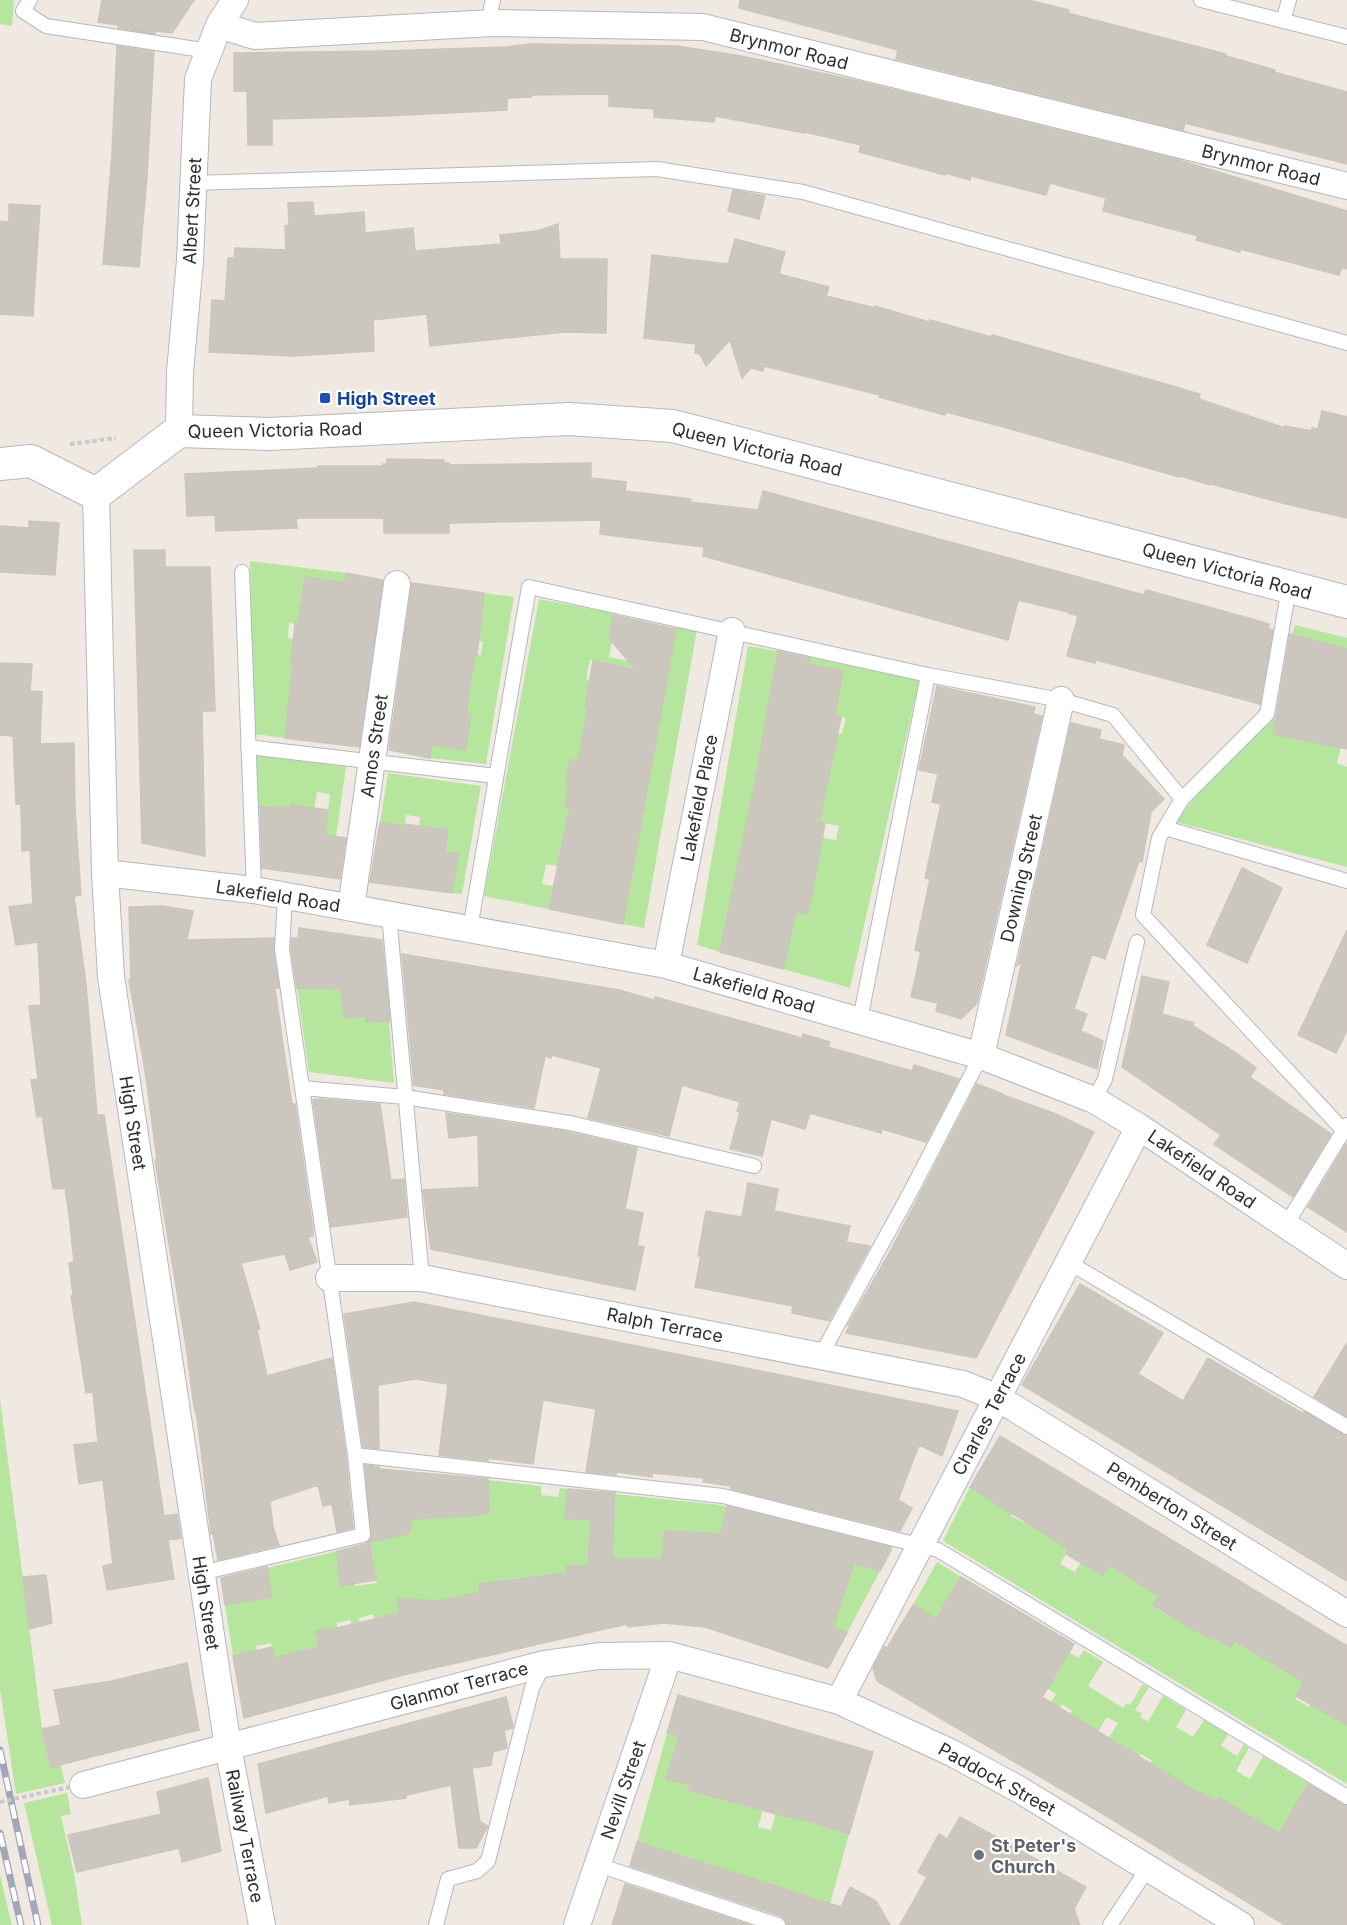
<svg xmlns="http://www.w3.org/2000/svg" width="1347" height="1925" viewBox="0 0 1347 1925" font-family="Inter,sans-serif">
  <rect width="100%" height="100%" fill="#efe9e1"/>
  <path fill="#b6e59e" d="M0,0H14L12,26L0,24Z
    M250,561L346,573L338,630L289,623L288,638L333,645L331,653L292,648L291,663L331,668L329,677L292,673L290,687L327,692L290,696L288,712L323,716L285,738L254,734Z
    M484,593L514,597L486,764L430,758L432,745L466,750L471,714L435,709L436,698L468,702L470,689L441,650L481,655L483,642L442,636L480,630Z
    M539,599L613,613L609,636L638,641L637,647L612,642L609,657L632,662L631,668L590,660L586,679L629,687L588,693L585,708L623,717L621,724L586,718L580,749L613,768L570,760L566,782L610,791L568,789L565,806L604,813L593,872L546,864L542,884L588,892L549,909L484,896Z
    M1295,625L1347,638V649L1292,635Z
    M676,626L697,630L644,928L623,924Z
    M748,646L778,651L756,777L720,952L697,945Z
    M810,657L919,681L850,988L783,969L787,951L768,907L807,913L809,901L787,831L836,840L839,826L791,817L811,728L842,734L846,718L814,712L839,690L843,672L809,664Z
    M1276,717L1273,734L1297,739L1347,722L1337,763L1347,767V867L1176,822C1204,783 1238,748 1276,717Z
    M256,755L346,767L336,837L325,835L330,794L317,792L310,836L291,806L288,832L275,831L276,807H257Z
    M388,773L481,786L462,894L452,893L458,855L445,852L448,830L429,827L416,849L420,817L406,815L402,848L391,846L393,824L380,823Z
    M319,987L341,989L365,1016L367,1022L389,1021L394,1083L309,1072L297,988Z
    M0,1398L42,1729L51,1767L61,1765L65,1783L16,1794L0,1689Z
    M414,1472L443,1517L489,1513L488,1480L541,1486V1495L558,1497L560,1488L573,1490L566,1505V1519H577L578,1509L613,1529L615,1494L721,1505L837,1558L880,1571L847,1633L677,1586L683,1532L666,1531L659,1586L612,1559L589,1555L588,1566H567V1585L540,1576L501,1580L503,1603L496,1604L491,1582L479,1584L481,1608L406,1640L404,1675L396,1677L388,1644L382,1645L373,1614L359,1618L360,1626L358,1651L350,1620L337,1623V1634L316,1631L321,1662L313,1648L294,1653L297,1666L275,1662L271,1643L256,1646L264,1681L249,1652L233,1656L225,1605L272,1597L267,1568L337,1551L340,1581L354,1580L355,1586L377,1583L369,1544L410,1533Z
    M1028,1483L1011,1516L1025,1523L1042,1492L1049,1496L1032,1526L1044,1533L1086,1520L1060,1564L1075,1572L1101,1529L1088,1567L1103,1576L1123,1543L1117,1570L1132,1579L1173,1572L1153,1606L1167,1615L1188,1582L1174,1618L1189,1627L1227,1607L1217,1639L1231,1647L1248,1620L1263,1658L1278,1666L1317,1662L1295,1699L1309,1707L1331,1670L1347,1695V1784L943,1541L970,1487Z
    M937,1562L961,1577L952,1592L972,1604L981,1588L1010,1606L1067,1651L1079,1658L1084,1650L1103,1662L1088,1686L1123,1708L1127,1703L1130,1705L1143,1684L1149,1687L1135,1710L1142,1713L1140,1717L1148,1722L1163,1696L1186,1710L1176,1727L1193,1737L1204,1720L1228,1734L1221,1746L1237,1756L1244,1744L1249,1748L1236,1771L1250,1779L1263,1756L1306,1782L1309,1784L1298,1803L1347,1844L1195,1826L1212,1798L1201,1792L1184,1820L1170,1776L1160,1770L1133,1792L1152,1761L1141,1754L1122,1784L1091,1767L1118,1723L1107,1717L1084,1755L1055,1738L1072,1711L1062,1704L1045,1732L1037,1727L1056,1694L913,1605Z
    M667,1733L679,1736L667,1778L703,1744L689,1790L702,1794L716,1747L752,1758L738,1804L751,1807L765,1761L776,1765L758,1827L771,1830L789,1769L788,1816L802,1820L814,1776L837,1830L849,1834L830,1904L637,1842Z
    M67,1793L71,1814L61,1816L74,1873L82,1925H52L24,1803Z
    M0,1875L12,1925H0Z"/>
  <path fill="#cbc7bf" stroke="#cbc5ba" stroke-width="1.5" d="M102,0H194L172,33L155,31V34L118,28V25L98,22Z
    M740,0H1028L1069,10L1068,13L1226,54V56L1275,70L1274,72L1347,92V164L1185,123L1183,130L896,59L898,50L739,8Z
    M532,44L677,46L741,56L854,80L1175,159L1347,211V269L1342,268L1339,275L1240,249V252L1196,240L1198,236L1103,211L1106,198L1050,183L1046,195L971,176L970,180L945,173V175L859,152L861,145L805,132V133L715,116L714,122L654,117V109L609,106V94L531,95V97L507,98V110L384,116L272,119V145H248L247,91H234V53L384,51L506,47Z
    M117,46L154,52L147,177L139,267L103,264L112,153Z
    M733,190L765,196L759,219L728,211Z
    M313,202L314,216L364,212L365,233L413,228L415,251L501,244L500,235L537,231L558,224L560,259H607L606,333L565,332L430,346L427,314L373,320L374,351L293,356L209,352L212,300L225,301L228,258H234L235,248L286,250L285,226L289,225L288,203Z
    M9,204L40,206L33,316L0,314V221L9,222Z
    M735,239L785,252L779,274L829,287L826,296L875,308V306L929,322L930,320L991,337L992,335L1162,383L1200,394L1199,399L1285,428V426L1312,431V428L1318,429L1322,411L1347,417V518L1290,505L1211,484L1210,485L1180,476L1179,477L1000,426L946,412L945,415L879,397L880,395L764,366L763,371L751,368L742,378L730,340L706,366L700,354L695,353L696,344L644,338L652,255L728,264Z
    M387,459L444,460V463H449V465L591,463V478L626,482L625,491L691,499L690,502L758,510L763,491L1144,595L1146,590L1245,617L1269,624L1268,629L1273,630L1260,704L1096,660L1095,663L1067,656L1078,616L1068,613V612L1018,600L1008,640L703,556L704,547L600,534L601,520L449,523V533H384V518H296L297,528L216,531L215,515L187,516L185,474L318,468V466H383V464H387Z
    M29,521L59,523L55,575L0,572V526L29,528Z
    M134,550H165V567H210L215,711H202L205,856L142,843Z
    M346,573L383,580L359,747L285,738L293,663H291L295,624H298L305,577L345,583Z
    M412,583L484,593L477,655L475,654L466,713L471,714L466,750L432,745L430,758L389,750Z
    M613,615L676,629L623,924L549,909L570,807L565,806L569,783H566L570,760L578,761L588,709L585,708L593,661L635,669L609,638Z
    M1290,634L1347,649V749L1273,734Z
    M778,651L810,658L809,664L843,671L835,715L841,717L819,822L825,823L813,890L807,914L796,912L783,969L720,952L756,777Z
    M0,663L32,664L30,691L42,692L40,744L74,743L75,810L81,895L74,896L86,984L97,1115H104L164,1516L177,1514L181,1538L168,1540L174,1579L107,1590L103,1566L113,1564L103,1480L79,1484L74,1445L98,1442L93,1392L86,1393L71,1296H73L69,1263L74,1262L69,1215L65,1188L53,1189L42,1116L37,1117L31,1080L38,1079L29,1006L41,1005L38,942L16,945L9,907L33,904L30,850L22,851L21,804H16L13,736L0,735Z
    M937,686L1035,707L1033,714L1042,716L977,1003L961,1019L936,1011L938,1003L911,997L921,952L915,950L930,879L925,878L941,804L932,802L938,774L919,770Z
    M1071,723L1101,730L1099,739L1124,745L1122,755L1164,799L1151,812L1142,862L1139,861L1105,959L1092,954L1074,1009L1087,1014L1081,1031L1103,1041L1097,1069L1006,1035L1022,961L1017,966Z
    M291,805L328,810L325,835L346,838L340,879L262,868L260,807L291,808Z
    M380,823L405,826V824L448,830L445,852L458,854L452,893L370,882Z
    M1242,868L1282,888L1247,963L1207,945Z
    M162,906L193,911L187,940L274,938L273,950L279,988H275L284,1051L292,1104H295L313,1230V1236L308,1237L317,1262L290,1270L285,1254L241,1263L260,1329L257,1330L267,1376L332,1358L346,1456L353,1528L337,1532L332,1504L323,1506L318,1485L270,1501L273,1527L279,1545L218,1560L213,1533L211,1534L197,1417L194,1407L186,1346L155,1160H157L145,1070L129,980H131L129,907Z
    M299,928L382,940L390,1021L366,1022L365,1016L345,1018L341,989L297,988L291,949L292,938H298Z
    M1347,930V1030L1336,1053L1298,1035Z
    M402,954L619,990L654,1000L655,997L802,1038L803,1034L830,1042L828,1047L912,1071L914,1065L959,1079L926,1142L882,1129L881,1133L810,1113L805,1129L771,1119L762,1156L730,1149L740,1112L737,1111L740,1102L682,1085L669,1136L588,1118L601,1068L552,1055L551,1058L545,1056L534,1108L444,1094V1090L414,1085Z
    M1142,976L1169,982L1162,1014L1194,1023L1193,1026L1238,1054L1256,1068L1250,1077L1331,1134L1293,1197L1214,1144L1221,1135L1122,1067Z
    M977,1084L1003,1094V1095L1056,1114L1094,1132L976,1358L846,1333L850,1325H848L891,1250Z
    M320,1099L380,1104L391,1180L404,1179L407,1217L331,1227L313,1100Z
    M446,1113L564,1131L637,1148L625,1209L643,1213L637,1246L644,1247L635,1290L431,1249L423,1190L479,1187L478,1135L449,1138Z
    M1346,1144L1347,1145V1232L1308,1207Z
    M748,1183L778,1189L774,1211L850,1226L846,1242L870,1246L829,1321L792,1313L793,1306L695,1287L701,1256H698L706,1211L742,1217Z
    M1080,1284L1163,1333L1138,1374L1183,1401L1208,1358L1302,1413L1305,1412L1347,1436V1581L1022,1385Z
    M414,1302L617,1342L958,1411L942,1456L919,1445L898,1500L912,1508L900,1531L731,1489V1486L703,1482L704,1478L652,1473V1477L617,1472L616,1475L586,1472L596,1409L543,1400L533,1464L488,1458V1461L439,1455L448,1384L415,1379L378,1385L379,1449L363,1447L344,1314Z
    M1347,1343V1417L1314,1397Z
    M1000,1436L1347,1646V1725L1296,1696L1304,1682L1235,1641L1231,1647L1210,1636L1209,1638L1189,1627L1153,1605L1159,1596L1110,1565L1103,1576L1066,1554L1069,1549L970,1487Z
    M365,1465L379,1467V1469L488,1479L489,1513L469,1516L411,1519L410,1533L369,1543L376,1580L340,1586L337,1551L366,1544L371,1538Z
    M568,1489L615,1493L612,1559H662L665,1531L721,1534L727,1506L891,1547V1550L880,1571L854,1563L833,1628L847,1633L828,1668L705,1627L664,1623L628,1627L627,1624L403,1675L244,1718L233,1656L272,1647L274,1658L319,1647L316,1631L337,1628L400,1613L397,1599L440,1601L480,1592L479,1584L567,1573V1566H588L591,1520L565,1518Z
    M267,1567L272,1597L225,1605L221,1578Z
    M46,1575L52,1623L29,1629L23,1577Z
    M961,1577L1074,1644L1042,1697L1200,1794L1201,1792L1218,1802L1220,1798L1279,1834L1308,1784L1347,1806V1925H1285L1095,1809L877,1681L873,1668L884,1647L887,1648L913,1605L936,1619Z
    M187,1663L199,1730L51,1767L42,1729L61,1725L54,1690L112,1681Z
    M678,1695L873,1752L849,1834L802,1819L801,1820L776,1814L689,1790L690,1785L666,1779L679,1736L667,1733Z
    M506,1697L513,1726V1728L504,1730L507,1748L493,1752L491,1765L472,1768L480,1822L488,1826L476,1848H459L451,1785L406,1795V1798L350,1805L349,1799L329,1803L328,1796L266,1813L258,1764Z
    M208,1778L221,1851L182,1862L179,1848L77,1872L68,1835L161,1814L157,1792Z
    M960,1817L1086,1887L1074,1909L1080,1925H900L927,1877L918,1872L939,1834L947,1839Z
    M637,1842L841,1907L850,1887L876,1901L890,1925H787L785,1920L781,1916L630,1866Z
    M625,1884L750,1925H612Z"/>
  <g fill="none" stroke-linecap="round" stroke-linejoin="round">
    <defs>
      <path id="service" d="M30,0L23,11L46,26L209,51
        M1201,0L1347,37
        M1283,21L1289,0
        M492,23L491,8L493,0
        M193,183L657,169L803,192L1347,343
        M242,572L254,890
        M1289,588L1267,714L1182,799L1159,838L1143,915L1344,1131
        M248,747L496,776
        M1165,828L1347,881
        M389,915L422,1278
        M470,929L529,587L928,675L1061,700L1113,715L1182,799
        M860,1020L928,675
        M302,1088L405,1097L570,1123L754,1166
        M1094,1100L1105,1079L1137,942
        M1286,1225L1347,1125
        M1068,1262L1347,1427
        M821,1355L912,1189L981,1056
        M355,1455L723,1496L938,1550L1347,1797
        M201,1573L363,1535L355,1455L282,949L285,896
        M598,1865L778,1925
        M436,1925L448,1879L477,1871L488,1861L532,1688L544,1664
        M1110,1925L1148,1868"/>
      <path id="minor" d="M219,25L255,36L492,23L703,27L1347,186
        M179,431L180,372L190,260L198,79L219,25L235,0
        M96,494L105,873L111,977L228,1747L262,1925
        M105,873L254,890L666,965L981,1056L1094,1100L1139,1127L1347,1266
        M351,908L397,584
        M666,965L732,631
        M981,1056L1061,700
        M329,1278H422L963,1384L998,1398L1347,1614
        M839,1701L1139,1127
        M83,1785L544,1664L599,1656L669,1655L839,1701L952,1753L1020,1790L1241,1925
        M577,1925L669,1655"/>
      <path id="tertiary" d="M0,464L31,461L96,494L179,431L269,434L569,419L673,426L1347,602"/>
    </defs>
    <use href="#service" stroke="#b4b7c1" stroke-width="16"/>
    <use href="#minor" stroke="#b4b7c1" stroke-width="28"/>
    <use href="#tertiary" stroke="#b4b7c1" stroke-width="34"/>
    <path stroke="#c9c9c9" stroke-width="4" stroke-dasharray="4.5 3" stroke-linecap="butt" d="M70,444L116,438"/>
    <use href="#service" stroke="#fff" stroke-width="14"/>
    <use href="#minor" stroke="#fff" stroke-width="26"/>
    <use href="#tertiary" stroke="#fff" stroke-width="32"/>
    <defs>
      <path id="rail" d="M0,1750L38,1925
        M0,1833L21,1925"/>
    </defs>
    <use href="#rail" stroke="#a3a6b8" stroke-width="7"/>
    <use href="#rail" stroke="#fff" stroke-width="4.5" stroke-dasharray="14" stroke-linecap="butt"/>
    <path stroke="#c9c9c9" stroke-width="4" stroke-dasharray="4.5 3" stroke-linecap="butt" d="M0,1802L70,1787"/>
  </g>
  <rect fill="#1a4fb4" stroke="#fff" stroke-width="2" x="319" y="392" width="12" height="12" rx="3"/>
  <circle fill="#6b7280" stroke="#fff" stroke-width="2" cx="979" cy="1855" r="6"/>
  <g text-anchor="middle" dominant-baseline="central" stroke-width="4.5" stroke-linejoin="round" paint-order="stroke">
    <g font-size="18" fill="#2e2e2e" stroke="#fff">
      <text transform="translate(789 49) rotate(14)">Brynmor Road</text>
      <text transform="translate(1261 165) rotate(14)">Brynmor Road</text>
      <text transform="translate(192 211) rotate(-87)">Albert Street</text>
      <text transform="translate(275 430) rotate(-1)">Queen Victoria Road</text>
      <text transform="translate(757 449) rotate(14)">Queen Victoria Road</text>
      <text transform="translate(1227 571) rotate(15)">Queen Victoria Road</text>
      <text transform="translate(374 746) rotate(-82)">Amos Street</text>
      <text transform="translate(699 798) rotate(-79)">Lakefield Place</text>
      <text transform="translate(1021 878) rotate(-77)">Downing Street</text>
      <text transform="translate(278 896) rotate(9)">Lakefield Road</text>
      <text transform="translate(754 990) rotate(16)">Lakefield Road</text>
      <text transform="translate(133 1123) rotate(81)">High Street</text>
      <text transform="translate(1202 1169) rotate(34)">Lakefield Road</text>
      <text transform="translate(665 1325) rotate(11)">Ralph Terrace</text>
      <text transform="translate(989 1414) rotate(-62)">Charles Terrace</text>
      <text transform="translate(1172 1506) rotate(32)">Pemberton Street</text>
      <text transform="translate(206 1603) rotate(81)">High Street</text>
      <text transform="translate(459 1686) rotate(-15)">Glanmor Terrace</text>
      <text transform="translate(997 1779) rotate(29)">Paddock Street</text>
      <text transform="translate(623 1790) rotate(-71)">Nevill Street</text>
      <text transform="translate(245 1836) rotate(79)">Railway Terrace</text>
    </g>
    <g font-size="18" font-weight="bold" fill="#164399" stroke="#fff" text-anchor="start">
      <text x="337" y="398">High Street</text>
    </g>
    <g font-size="18" font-weight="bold" fill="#5b616d" stroke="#fff" text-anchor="start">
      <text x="991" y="1845">St Peter's<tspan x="991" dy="21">Church</tspan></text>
    </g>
  </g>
</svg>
